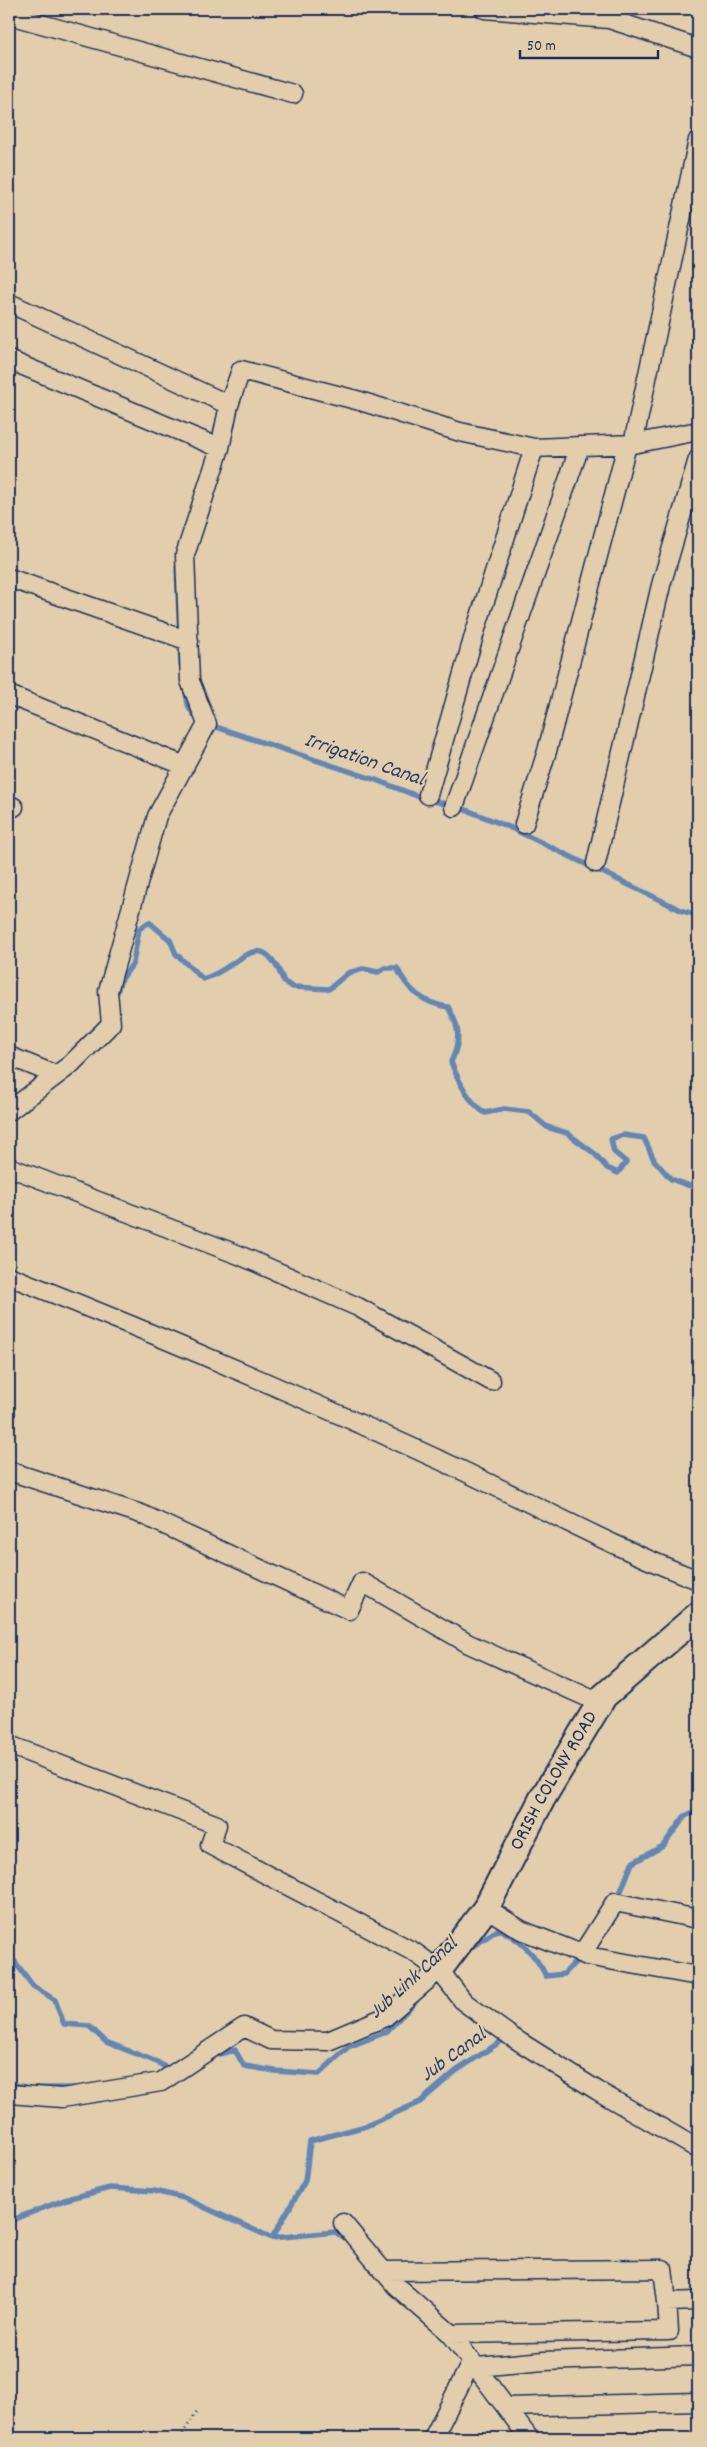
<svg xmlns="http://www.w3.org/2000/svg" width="707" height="2447" viewBox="0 0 707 2447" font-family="Dekko,sans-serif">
  <rect width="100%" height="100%" fill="#e2ceac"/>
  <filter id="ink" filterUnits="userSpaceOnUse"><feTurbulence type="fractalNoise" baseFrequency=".02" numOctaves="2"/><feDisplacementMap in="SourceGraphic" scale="10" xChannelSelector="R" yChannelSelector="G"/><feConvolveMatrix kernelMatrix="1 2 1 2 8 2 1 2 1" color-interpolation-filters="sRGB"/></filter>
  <g filter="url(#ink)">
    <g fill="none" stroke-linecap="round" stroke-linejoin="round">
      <path stroke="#6486b4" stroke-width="5.5" d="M177,567L181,665
        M184,685L189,708L199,721
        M210,725L376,780L417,796L469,811L509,827L683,911L698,915
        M115,999L120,982L133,963L139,929L149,922L170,940L176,954L203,979C239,970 260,920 284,982L293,987L329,989L348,973L363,969L378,972L385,968H397C408,991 423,1003 448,1007C460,1027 461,1040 451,1062C458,1080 468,1102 485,1113L504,1109L529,1112L547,1127L567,1133L595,1154L607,1168L618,1173L626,1162L614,1152L611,1139L623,1135L644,1138L654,1160L671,1179L690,1186L698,1182
        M613,1898L621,1891L632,1863L663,1846L685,1816L698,1810
        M467,1950L499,1929C521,1940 535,1954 546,1976L564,1974L581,1956
        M9,1954L33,1986L55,2000L64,2024L89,2026L106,2042L157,2062L173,2072
        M215,2055L235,2050L244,2066L275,2071L319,2074L348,2047L386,2032L416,2001
        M9,2084L26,2087
        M37,2088H75
        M9,2221L67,2199L110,2188L154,2191L184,2198L272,2238L335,2232L350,2241
        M272,2238L305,2181L310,2141L366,2126L420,2102L456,2071L506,2038L509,2040"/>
      <defs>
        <path id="street" d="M484,9L609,19L698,48
          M9,15L293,94
          M9,303L229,405L241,370L360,401L460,432L534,448L633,444L698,431
          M9,360L220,448
          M633,444L698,140
          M9,578L189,641
          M9,695L185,766
          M428,795L475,632L534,448
          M9,805L14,807
          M454,807L580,446
          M524,824L547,751L627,445
          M596,863L661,585L698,459
          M9,1056L56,1075
          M9,1111L70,1065L111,1024L108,991L157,816L207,724L190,681L185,555L220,448L229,405
          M9,1167L239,1255L358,1307L491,1381
          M9,1276C156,1334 301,1396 444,1462C529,1501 611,1547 698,1580
          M9,1471L141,1514L349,1610L362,1582L469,1644L600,1703
          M9,1745L217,1825L210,1845L414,1952L439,1970L464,2002L512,2037L598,2091L698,2149
          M486,1908L521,1930L587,1956L698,1976
          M582,1954L615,1902L698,1919
          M9,2094L62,2098L161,2082L244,2027L271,2040L328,2041L385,2017L439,1970
          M343,2223L396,2286L451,2334L529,2438
          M383,2271L663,2269L667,2302L698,2301
          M451,2334L669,2331L667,2302
          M477,2367L544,2361L698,2356
          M507,2407L698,2402
          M433,2438L472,2361"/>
        <g id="secondary">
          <path id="s1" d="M439,1970L486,1908L542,1799L604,1696L698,1615"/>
        </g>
      </defs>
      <use href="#street" stroke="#1b2f5e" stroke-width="21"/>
      <use href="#secondary" stroke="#1b2f5e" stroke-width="29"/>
      <path stroke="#1b2f5e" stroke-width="3" stroke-dasharray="1 4" stroke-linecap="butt" d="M180,2438L197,2411"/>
      <use href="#street" stroke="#e2ceac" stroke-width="18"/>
      <use href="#secondary" stroke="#e2ceac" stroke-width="25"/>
    </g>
  </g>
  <g text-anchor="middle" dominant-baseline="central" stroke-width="4.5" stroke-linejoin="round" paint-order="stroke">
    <g font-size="20" fill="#1b2f5e" stroke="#e2ceac">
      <text stroke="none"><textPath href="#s1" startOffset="222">ORISH COLONY ROAD</textPath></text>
    </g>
    <g font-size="21" font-style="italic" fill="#273e6c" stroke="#e2ceac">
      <text transform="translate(364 761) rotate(19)">Irrigation Canal</text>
      <text transform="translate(414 1979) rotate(-42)">Jub Link Canal</text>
      <text transform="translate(454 2056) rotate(-36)">Jub Canal</text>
    </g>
  </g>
  <rect width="707" height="2447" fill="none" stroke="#e2ceac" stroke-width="30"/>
  <rect x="15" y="15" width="677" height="2417" fill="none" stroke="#1b2f5e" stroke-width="2" filter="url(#ink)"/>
  <path d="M520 50v8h138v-8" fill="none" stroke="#1b2f5e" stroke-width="2.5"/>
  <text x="527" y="50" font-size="15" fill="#1b2f5e" stroke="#e2ceac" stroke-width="4" paint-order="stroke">50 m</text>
</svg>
